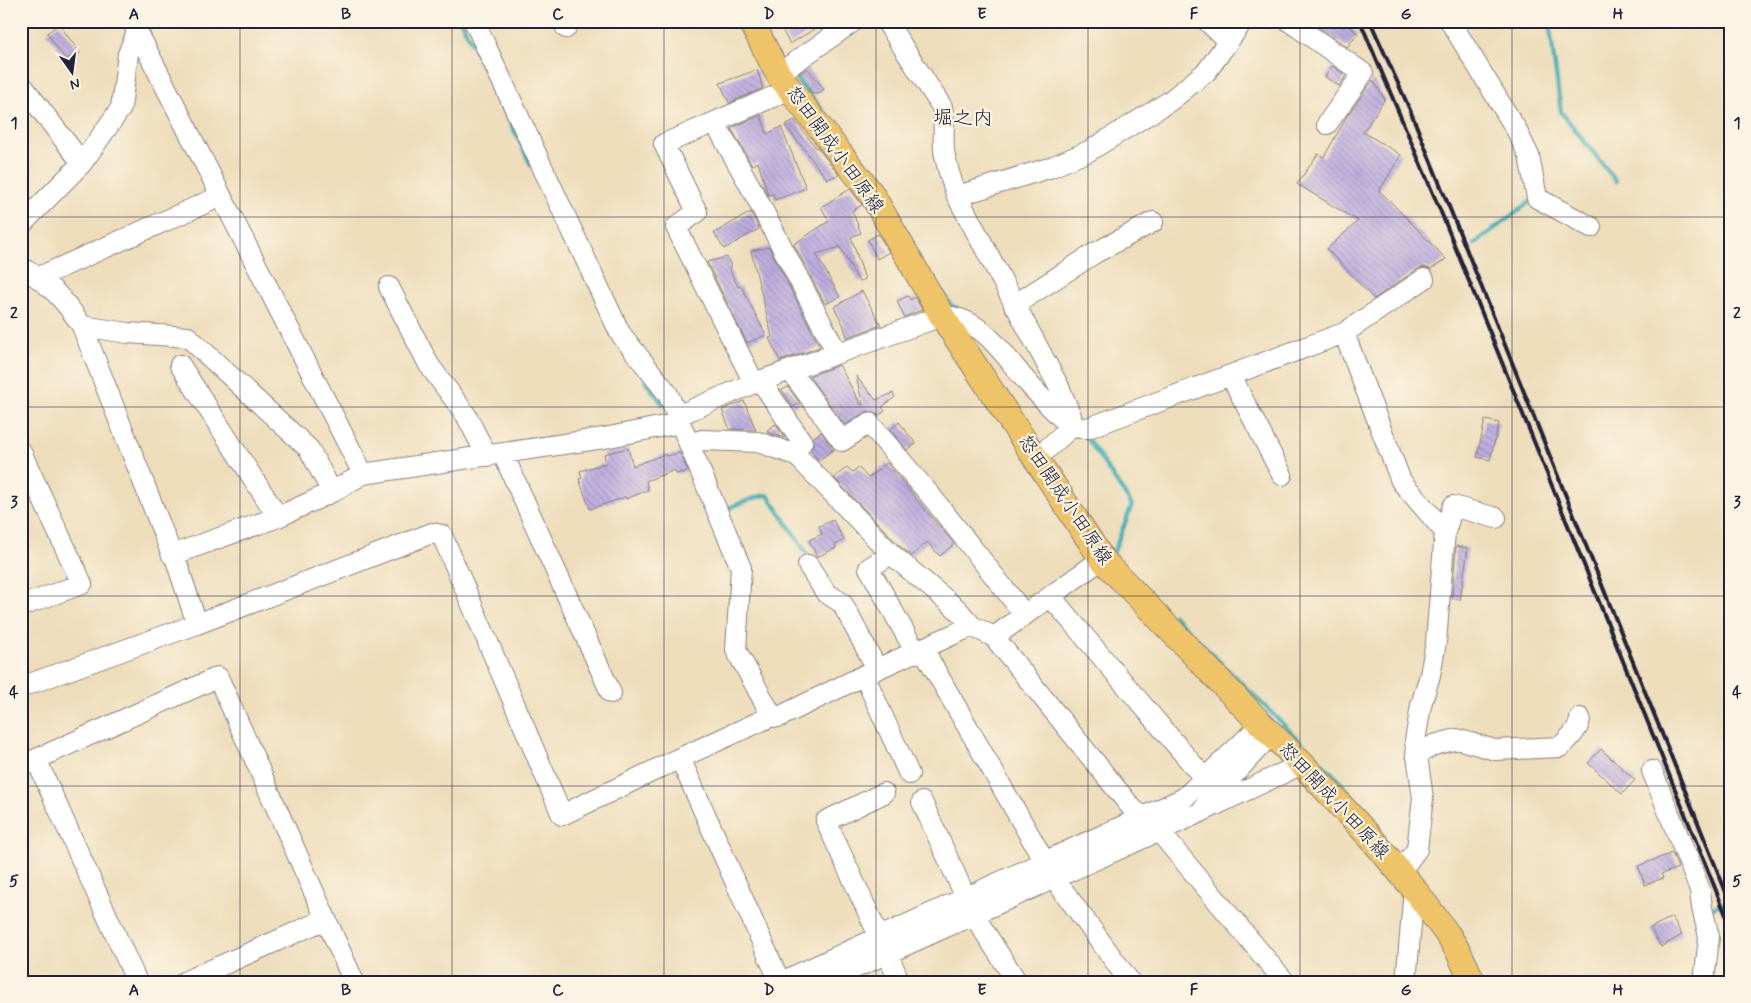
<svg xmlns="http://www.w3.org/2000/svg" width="1751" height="1003" viewBox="0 0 1751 1003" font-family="Mynerve,'Klee One',sans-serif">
  <defs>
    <pattern id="building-back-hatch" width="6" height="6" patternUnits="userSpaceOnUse" patternTransform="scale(1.25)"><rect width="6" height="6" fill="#bbabdf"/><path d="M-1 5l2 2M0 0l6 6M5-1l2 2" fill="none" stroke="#988bb6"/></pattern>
  </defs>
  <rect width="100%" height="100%" fill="#fcf5e5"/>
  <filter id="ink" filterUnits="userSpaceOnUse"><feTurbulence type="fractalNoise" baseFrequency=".02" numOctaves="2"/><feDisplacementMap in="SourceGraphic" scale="10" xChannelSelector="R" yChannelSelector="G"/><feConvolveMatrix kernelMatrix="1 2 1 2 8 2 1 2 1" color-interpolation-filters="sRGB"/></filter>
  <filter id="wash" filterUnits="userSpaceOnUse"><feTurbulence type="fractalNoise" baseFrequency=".0096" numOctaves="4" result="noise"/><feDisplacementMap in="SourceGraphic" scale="20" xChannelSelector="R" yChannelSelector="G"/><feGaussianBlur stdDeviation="1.12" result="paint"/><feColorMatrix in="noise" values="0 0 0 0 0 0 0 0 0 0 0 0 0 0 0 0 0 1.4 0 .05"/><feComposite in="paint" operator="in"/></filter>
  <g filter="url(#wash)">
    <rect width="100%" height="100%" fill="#edb"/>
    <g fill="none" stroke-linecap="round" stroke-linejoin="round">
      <path stroke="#3aacb4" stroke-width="4.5" d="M461,21L531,165
        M1549,21L1561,112L1616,181
        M792,72L872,174
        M1474,244L1531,201
        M944,295L950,304L959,310
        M645,381L663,404
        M1085,435L1132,505L1113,554L1115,556
        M722,511C735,506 757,495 768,495L810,558
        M1173,615L1336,777L1379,829
        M1707,910L1730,900"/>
    </g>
    <g id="blocks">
      <path fill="url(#building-back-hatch)" d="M777,21H827L790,44Z
        M1310,21H1344L1358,34L1347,47Z
        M59,24L80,53L65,59L47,33Z
        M1332,66L1346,76L1339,86L1325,77Z
        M807,68L824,89L818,94H813L798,75Z
        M757,70L763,88L729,103L720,83Z
        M1373,80L1385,99L1363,132L1401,155L1379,191L1385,196L1446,259L1431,269L1424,267L1416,270L1374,299L1327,249L1358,221L1297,184L1318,154L1324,157L1347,116Z
        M761,115L767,134L781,127L806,188L775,200L773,194L768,195L758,162L752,165L731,128Z
        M795,120L816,148L817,147L839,175L827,179L785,125Z
        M850,189L862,205L852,211L861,233L851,237L865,279L859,282L840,247L816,254L840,297L825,304L794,244L829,221L821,207Z
        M751,212L759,229L724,249L714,233Z
        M878,234L889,252L877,259L868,240Z
        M769,247L820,347L780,361L769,338L772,337L751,251Z
        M727,257L731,266L729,268L738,287L741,286L766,335L747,343L707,262Z
        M862,291L881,325L847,337L843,324L834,307Z
        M908,296L910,300L915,297L922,310L904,317L897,301Z
        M839,365L861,405H863L856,376L876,400L893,393L895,397L882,407L885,411L878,416L874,412L867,411L845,425L809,376Z
        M788,387L800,403L793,407L782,390Z
        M744,401L756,430L730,429L722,410Z
        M1485,420L1499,423L1490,460L1477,457Z
        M899,422L916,444L907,450L890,430Z
        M776,424L785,438L769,433L767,430Z
        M821,432L834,449L818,461L811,450L814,443L813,438Z
        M628,448L633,466L665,454L666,456L680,453L688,471L676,474L675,470L646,481L648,490L626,499V497L590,509L579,479L582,478L580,471L606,463L604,454Z
        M887,463L954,544L940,556L927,542L912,556L899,545L834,478L847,467L853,472L858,467L868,478Z
        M833,520L844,540L835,545L836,548L817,557L809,540L822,534L819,526Z
        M1456,546L1468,548L1460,600L1452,598Z
        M1601,749L1635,780L1622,794L1588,763Z
        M1672,853L1678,868L1661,874L1663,878L1645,885L1638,866Z
        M1672,917L1682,935L1661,947L1650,928Z"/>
    </g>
  </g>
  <g filter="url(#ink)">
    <use href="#blocks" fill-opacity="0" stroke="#88807b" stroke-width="1"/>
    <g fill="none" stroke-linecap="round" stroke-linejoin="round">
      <defs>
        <path id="minor" d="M132,21L363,474L604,438L680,423
          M474,21L620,333L668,394L689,444L741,568L736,650L772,716
          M563,21L566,28
          M886,21L942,107C945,122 943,136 944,151C947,167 951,181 957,196L1059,387L1071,416V427
          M1207,21L1228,41
          M1289,21L1363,73L1327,124
          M1450,21L1516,129L1529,156L1537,198L1591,227
          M778,74L854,21
          M21,84L82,163
          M715,123L754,193L837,353
          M957,196L1049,168L1089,151L1170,101L1207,71L1243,21
          M21,225L82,163L121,108L128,54L137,32
          M21,267C49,283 64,299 82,326L128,333L188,337L309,449L332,492
          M39,277L221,196
          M389,287L429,365L466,415L487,456
          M1014,305L1095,253L1153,222
          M82,326L172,555L278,517L332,492L363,474
          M1344,333L1401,481L1445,532
          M180,365L278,517
          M790,370L842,441L869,423L931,496L1025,615
          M1231,376L1282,475
          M761,381L802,442L793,454
          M754,383L676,227L697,212L664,144L791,89
          M677,416L754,383L942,316C978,316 1001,350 1022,376C1037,394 1054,411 1071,427
          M689,444L702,440L758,442L793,454L801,460L891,554L958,610L972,626
          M21,452L82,584L21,606
          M503,454L611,693
          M1036,459L1071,427L1088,428L1344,333L1424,279
          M174,554L197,624
          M891,554L869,568L916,653
          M808,565L826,593L842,603L877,669
          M1051,597L1205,779
          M994,637L1131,807L1158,830L1285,982
          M923,649L1054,878L1130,982
          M864,675L909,774
          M21,687L197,624L432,533L442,535L562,815L680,758
          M1416,755L1434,745L1457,739L1495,750L1560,747C1567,741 1580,728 1580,718
          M36,759L137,982
          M21,766L218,677L354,982
          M1652,771L1700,890L1702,908L1709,937L1704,982
          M884,793L826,821L896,973L893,982
          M922,802L966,898
          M1205,806L1271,734
          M1400,872L1417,849L1423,798L1415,741L1421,705L1430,675L1436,642L1445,532L1453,506L1496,518
          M973,914L1017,982
          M184,982L326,919
          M780,982L680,758L772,716L779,717L877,669L972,626L994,637L1102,559
          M781,982L1184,798L1262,724
          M824,982L1199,813L1302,764
          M1406,982L1414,889"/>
        <path id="major" d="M751,21L778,74L871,193L942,316L1102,559L1260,723L1302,764L1371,838L1414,889L1448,935L1458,951L1473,982"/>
      </defs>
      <use href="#minor" stroke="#88807b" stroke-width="22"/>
      <use href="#major" stroke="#88807b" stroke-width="27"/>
      <use href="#minor" stroke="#fff" stroke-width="20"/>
      <use href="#major" stroke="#efc469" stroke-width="25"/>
      <path stroke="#22223b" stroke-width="4" d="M1360,21L1443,217L1730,925
        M1370,21L1410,110L1730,902"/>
    </g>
  </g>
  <path fill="none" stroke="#22223b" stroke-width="1" stroke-opacity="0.55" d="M240,21V982M452,21V982M664,21V982M876,21V982M1088,21V982M1300,21V982M1512,21V982M21,217H1730M21,407H1730M21,596H1730M21,786H1730"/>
  <g text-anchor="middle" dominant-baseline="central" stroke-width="4.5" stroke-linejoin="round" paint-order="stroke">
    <g font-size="19" fill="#22223b" stroke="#fcf5e5">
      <text transform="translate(835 150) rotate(54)">怒田開成小田原線</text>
      <text transform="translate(1065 500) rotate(56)">怒田開成小田原線</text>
      <text transform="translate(1334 801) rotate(47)">怒田開成小田原線</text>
    </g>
    <g font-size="20" fill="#22223b" stroke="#fcf5e5">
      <text x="963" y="118">堀之内</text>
    </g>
  </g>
  <rect width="1751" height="1003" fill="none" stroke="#fcf5e5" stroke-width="55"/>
  <g transform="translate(72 72) rotate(166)" stroke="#fcf5e5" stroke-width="4" paint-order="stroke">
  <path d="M0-4L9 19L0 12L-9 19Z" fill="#22223b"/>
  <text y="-8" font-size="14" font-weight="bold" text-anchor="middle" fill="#22223b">N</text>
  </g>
  <rect x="28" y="28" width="1696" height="948" fill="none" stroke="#22223b" stroke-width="2"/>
  <g font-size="16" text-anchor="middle" font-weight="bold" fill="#22223b">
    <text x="134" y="19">A</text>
    <text x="346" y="19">B</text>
    <text x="558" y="19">C</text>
    <text x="769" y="19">D</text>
    <text x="982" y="19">E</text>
    <text x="1194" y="19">F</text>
    <text x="1406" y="19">G</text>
    <text x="1618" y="19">H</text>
    <text x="14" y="128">1</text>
    <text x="1737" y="128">1</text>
    <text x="14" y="318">2</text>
    <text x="1737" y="318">2</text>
    <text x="14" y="507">3</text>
    <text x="1737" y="507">3</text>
    <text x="14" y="697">4</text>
    <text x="1737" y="697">4</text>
    <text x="14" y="886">5</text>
    <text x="1737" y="886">5</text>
    <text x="134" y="995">A</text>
    <text x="346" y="995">B</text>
    <text x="558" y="995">C</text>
    <text x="769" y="995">D</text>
    <text x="982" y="995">E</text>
    <text x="1194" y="995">F</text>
    <text x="1406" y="995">G</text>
    <text x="1618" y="995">H</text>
  </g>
</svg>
